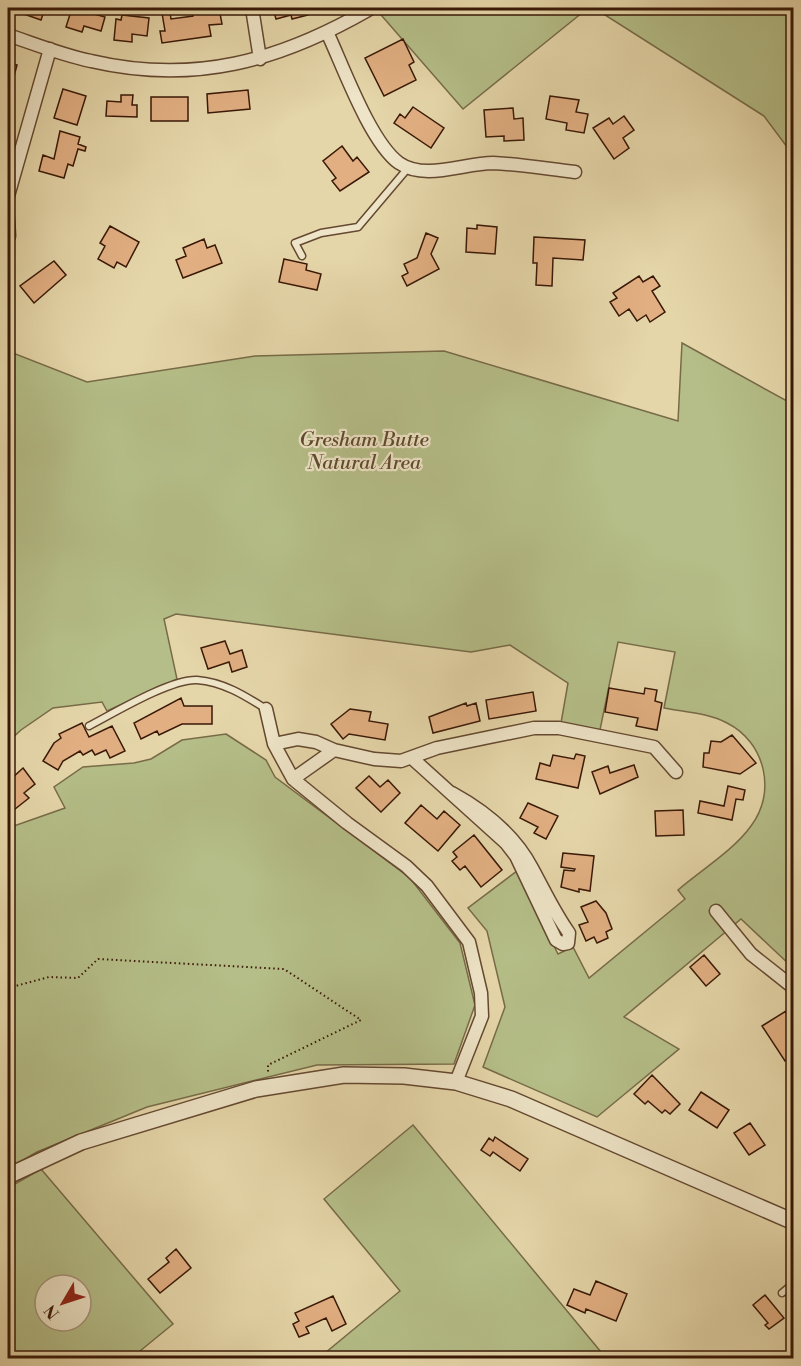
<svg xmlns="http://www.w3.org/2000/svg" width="801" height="1366" viewBox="0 0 801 1366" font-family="'Libre Bodoni',serif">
  <rect width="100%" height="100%" fill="#e5d6a9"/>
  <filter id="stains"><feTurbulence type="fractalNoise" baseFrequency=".00333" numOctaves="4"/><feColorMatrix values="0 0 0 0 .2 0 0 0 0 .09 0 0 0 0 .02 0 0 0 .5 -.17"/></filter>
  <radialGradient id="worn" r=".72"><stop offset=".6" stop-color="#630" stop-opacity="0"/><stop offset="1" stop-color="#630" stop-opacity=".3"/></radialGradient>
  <path fill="#b5be88" stroke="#776b48" stroke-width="1.5" fill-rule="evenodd" d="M375,8H588L463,109Z
    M594,8H793V155L764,116Z
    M682,343L785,400L793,396V964L791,966L741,919L624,1017L679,1049L597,1117L483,1067L505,1007L487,931L468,908L517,871L558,954L573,947L589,978L685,899L678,890C701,870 733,851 751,826C777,792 765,742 727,723C709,713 685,712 664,708L675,652L618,642L600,730L561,723L568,683L510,645L471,652L176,614L164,619L177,679L107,711L102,702L53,708L21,730L8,742V351L87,382L255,356L444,351L678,421Z
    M226,734L266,760L275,777L410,878L460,943L475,1005L454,1064L317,1065L147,1107L37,1152L8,1169V828L65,808L54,787L83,767L134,763L151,759L182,740Z
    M413,1125L606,1358H319L400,1291L324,1199Z
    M41,1169L173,1324L140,1351L146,1358H8V1188ZM45,1285H81V1321H45Z"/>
  <path fill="#e1af82" stroke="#391807" stroke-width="1.5" d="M23,8H45L41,20L21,13Z
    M77,8H96L94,14L105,17L101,31L84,26L82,32L66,27L71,11L76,12Z
    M205,8H219L222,24L209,25L211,36L162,43L160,31H165L162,13L170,12L171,19L193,16V11Z
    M273,8H306L308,15L292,19L291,15L276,19Z
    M122,15L149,18L147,36L132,34V42L114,40L116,19L121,20Z
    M403,39L414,62L409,65L416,80L384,96L365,58Z
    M8,62L17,65L8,99Z
    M63,89L86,96L77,125L54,118Z
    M248,90L250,109L208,113L207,94Z
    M121,95H133L132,105H137V117L106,116L107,101L121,102Z
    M550,96L579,100L576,112L588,114L584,133L566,130L567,123L546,119Z
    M151,97H188V121H151Z
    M413,107L444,128L431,148L394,123L400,114L405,118Z
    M513,108L514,119L523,118L524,140L504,141V136L486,137L484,110Z
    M624,116L634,130L623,138L629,148L614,159L593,128L609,118L613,124Z
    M60,131L80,137L78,144L86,147L85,151L78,149L73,166L68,164L64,178L39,171L43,155L54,159Z
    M342,146L353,161L357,157L369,172L340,191L332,181L336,178L323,161Z
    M477,225L497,227L495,254L466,252L467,228L477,229Z
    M110,226L139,242L126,267L117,262L114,268L98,259L105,246L100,243Z
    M426,233L438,238L431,254L439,269L407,286L402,276L408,273L404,264L417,258Z
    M534,237L585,240L583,260L553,258L552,286L536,285L537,263H533Z
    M204,239L207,248L215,245L222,263L183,278L176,260L186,256L183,248Z
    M284,259L307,264L306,270L321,274L317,290L279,282Z
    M54,261L66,275L34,303L20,286Z
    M639,276L643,282L653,276L660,286L652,291L665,312L650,322L646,315L637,321L629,309L619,316L610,302L617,298L613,293Z
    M225,641L230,654L242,650L247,667L232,672L229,662L208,669L201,648Z
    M609,688L644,694L645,688L657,690L655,701L662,703L657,730L636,726L638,718L605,712Z
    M533,692L536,711L489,719L486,700Z
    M181,698L184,706H212V724H182L159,735L157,731L141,739L134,723Z
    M466,703L467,706L476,703L480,721L433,733L429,717Z
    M350,709L371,712L369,721L388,724L385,740L349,734L343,739L331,724Z
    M82,723L89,737L112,726L125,751L110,758L106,750L95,755L92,750L83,755L80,751L63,761L58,770L43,761L54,743L61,738L59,734Z
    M732,735L756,763L740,774L703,767L704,753H709L711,741L721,742Z
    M576,754L585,756L578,788L536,779L540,763L550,766L553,755L574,759Z
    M634,765L638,777L600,794L592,772L608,766L610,773Z
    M23,768L35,784L24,793L29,798L10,813L8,810V772L12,778Z
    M369,776L380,787L388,780L400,793L381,812L356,788Z
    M728,786L745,790L743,800L736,799L732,820L698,813L700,801L724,806Z
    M528,803L558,816L546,839L534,833L538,827L520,818Z
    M421,805L437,819L444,811L460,825L438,851L405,823Z
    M683,810L684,835L656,836L655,811Z
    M474,835L502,870L481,887L465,866L460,870L452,861L457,857L453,852Z
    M563,853L594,856L590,891L579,889V892L561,887L564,870L574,871L575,869L561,867Z
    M596,901L606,913L612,929L606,932L608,938L597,943L594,937L586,941L579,925L588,922L581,907Z
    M704,955L720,974L706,986L690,967Z
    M786,1011L794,1022L789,1025L794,1033V1055L785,1061L762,1026Z
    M652,1075L680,1104L670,1114L665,1110L662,1113L648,1101L645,1104L634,1094Z
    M701,1092L729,1110L717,1128L689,1110Z
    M750,1123L765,1145L749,1155L734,1133Z
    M495,1137L528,1159L520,1171L493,1152L490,1156L481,1150L489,1138L493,1141Z
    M176,1249L191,1268L160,1293L148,1279L169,1262L166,1258Z
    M596,1281L627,1294L616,1321L586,1309L585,1313L567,1305L574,1289L590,1295Z
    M765,1295L784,1318L769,1329L765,1325L768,1323L753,1305Z
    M333,1296L346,1324L332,1331L326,1318L306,1327L309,1333L299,1337L293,1324L299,1321L295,1313Z"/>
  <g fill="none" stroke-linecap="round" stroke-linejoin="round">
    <defs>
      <path id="service" d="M302,256L295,243L321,233L358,227L408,168
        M89,726C114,713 170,679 197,680C223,682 244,695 266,709
        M782,1293L794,1283"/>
      <path id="minor" d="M252,8L260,59
        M327,32C343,66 370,142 399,163C425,181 464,163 493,163C520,164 548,169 575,172
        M8,35C35,44 62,55 91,61C194,85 279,61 368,10
        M8,196L50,49
        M8,219L9,236
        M266,709L274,744L293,779L347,823L406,866L427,886L469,942L481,993L482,1016L456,1082
        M274,744L298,739L316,742L334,750L374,759L401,761L437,748L490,737L534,728H559L654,747L676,772
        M413,759L506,843L516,856L556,940L563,944L568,943L569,933C554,912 544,890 532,868C514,834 485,811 452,793
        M293,779L334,750
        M716,911L751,954L794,988"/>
      <path id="tertiary" d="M8,1176L81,1142L256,1089L344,1075L404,1076L456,1082L511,1099L794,1222"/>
    </defs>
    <use href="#service" stroke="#644830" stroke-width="9"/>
    <use href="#minor" stroke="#644830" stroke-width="15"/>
    <use href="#tertiary" stroke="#644830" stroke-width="18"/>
    <path stroke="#391807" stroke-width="2" stroke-dasharray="1.5 3" stroke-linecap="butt" d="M8,988L49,977L78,978L98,959L284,969L361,1020L268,1065V1073"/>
    <use href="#service" stroke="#eee4c7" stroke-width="6"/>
    <use href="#minor" stroke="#eee4c7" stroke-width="12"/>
    <use href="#tertiary" stroke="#eee4c7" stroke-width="15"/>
  </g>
  <g text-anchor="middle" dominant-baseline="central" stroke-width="4.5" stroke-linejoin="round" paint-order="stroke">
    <g font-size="20" font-style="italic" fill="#5e4a2e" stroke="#eee4c7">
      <text x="364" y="440">Gresham Butte<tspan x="364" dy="23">Natural Area</tspan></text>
    </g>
  </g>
  <rect width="801" height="1366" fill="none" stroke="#e5d6a9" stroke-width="30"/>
  <rect x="9" y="9" width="783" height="1348" fill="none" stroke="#391807" stroke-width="3"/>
  <rect x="15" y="15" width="771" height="1336" fill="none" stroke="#391807" stroke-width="1.5"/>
  <g transform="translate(63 1303) rotate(231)"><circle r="28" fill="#eee4c7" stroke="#a6927a" stroke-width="1.5"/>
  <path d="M0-4.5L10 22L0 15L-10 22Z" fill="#8f2418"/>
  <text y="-9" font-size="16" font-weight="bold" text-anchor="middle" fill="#391807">N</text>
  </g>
  <rect width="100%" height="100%" filter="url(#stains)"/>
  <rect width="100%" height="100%" fill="url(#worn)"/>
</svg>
